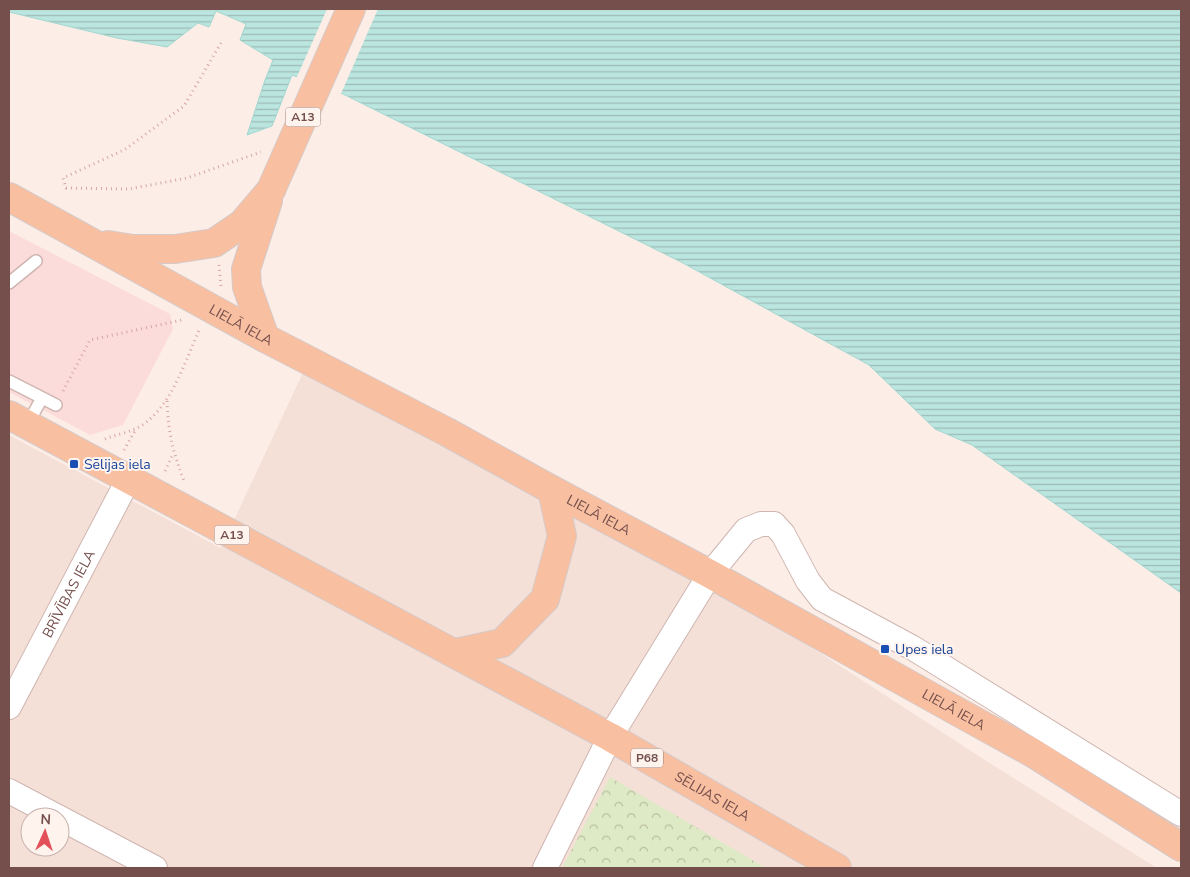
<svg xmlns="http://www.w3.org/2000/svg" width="1190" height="877" viewBox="0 0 1190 877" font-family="'Nunito Sans',sans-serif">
  <defs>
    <pattern id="forest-crowns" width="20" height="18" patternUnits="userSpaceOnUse" patternTransform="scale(1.25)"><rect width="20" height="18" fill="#dee9c5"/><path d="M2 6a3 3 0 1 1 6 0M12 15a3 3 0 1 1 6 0" fill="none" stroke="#b9bfa2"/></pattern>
    <pattern id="water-rules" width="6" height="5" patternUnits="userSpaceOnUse" patternTransform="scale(1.25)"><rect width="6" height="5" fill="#bbe5df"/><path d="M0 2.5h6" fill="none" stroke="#9dbcb7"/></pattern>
  </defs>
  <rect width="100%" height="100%" fill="#fceee7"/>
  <path fill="#f5e0d8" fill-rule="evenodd" d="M306,366L737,599L988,762L1157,868H9V435L221,548ZM30,817H60V847H30Z"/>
  <path fill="#fcdbdb" d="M9,231L170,314L173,329L123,425L90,435L9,392Z"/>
  <path fill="url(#forest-crowns)" d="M610,777L766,868H562Z"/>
  <path fill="url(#water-rules)" stroke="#a2d7d0" d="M9,9H1181V593L972,445L935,429L869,365L681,262L343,94L292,75L272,126L247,135L265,80L273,60L240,40L246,24L216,11L209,27L198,23L167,47L117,38L9,12Z"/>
  <path fill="#fceee7" d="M327,9H378L340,96L296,79Z"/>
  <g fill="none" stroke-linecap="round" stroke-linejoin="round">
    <defs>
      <path id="service" d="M9,283L36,261
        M9,381L56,405
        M27,425L42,398"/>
      <g id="minor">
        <path id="s1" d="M9,707L128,480"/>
        <path d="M9,791L58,817"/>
        <path d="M60,818L155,868"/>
        <path d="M545,868L610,737L710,574L746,530L761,524H774L783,534L808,581L822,599L913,648L1181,814"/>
      </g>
      <g id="primary">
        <path d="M335,45L351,9"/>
        <path id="s2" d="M9,197L265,338L447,432L552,490L710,574L980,724L1033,753L1181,847"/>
        <path d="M108,245L133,249H175L214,243L242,224L271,190"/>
        <path d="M265,338L247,287L246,269L268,201"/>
        <path id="s3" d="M9,415L610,737L837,868"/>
        <path d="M456,653L502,643L545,599L562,536L552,490"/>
      </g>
    </defs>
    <use href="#service" stroke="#cfb5b0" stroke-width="14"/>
    <use href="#minor" stroke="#cfb5b0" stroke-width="26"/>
    <use href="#primary" stroke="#d6cac9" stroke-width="30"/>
    <path stroke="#d6a7a2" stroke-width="3" stroke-dasharray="1 4" stroke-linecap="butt" d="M221,43L184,106L124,150L63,178L66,188L129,189L187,178L261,152
      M219,265L221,286
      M63,391L90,340L182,320
      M167,401C168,432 173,452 184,481
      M105,439C115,435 126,433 135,429C170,413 185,361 200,328
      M124,450L136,429
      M165,471L173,454"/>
    <use href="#service" stroke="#fff" stroke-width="11"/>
    <use href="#minor" stroke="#fff" stroke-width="24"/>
    <use href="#primary" stroke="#f8bfa1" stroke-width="28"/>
    <defs>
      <path id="primary-bridge" d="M271,190L335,45"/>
    </defs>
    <use href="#primary-bridge" stroke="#d6cac9" stroke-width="30" stroke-linecap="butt"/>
    <use href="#primary-bridge" stroke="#f8bfa1" stroke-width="28"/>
  </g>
  <g fill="#1a4fb4" stroke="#fef3ed" stroke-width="2">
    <rect x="69" y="459" width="10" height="10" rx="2.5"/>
    <rect x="880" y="644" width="10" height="10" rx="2.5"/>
  </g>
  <g text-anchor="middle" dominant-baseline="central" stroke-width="4" stroke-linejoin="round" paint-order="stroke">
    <g fill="#fef3ed" stroke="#9e807c" stroke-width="1">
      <rect x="285.5" y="107.5" width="35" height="19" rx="4"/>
      <rect x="214.5" y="525.5" width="35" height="19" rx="4"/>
      <rect x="631" y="748.5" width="32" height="19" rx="4"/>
    </g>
    <g font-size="12" font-weight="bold" fill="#754f4c">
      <text x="303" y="117">A13</text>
      <text x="232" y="535">A13</text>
      <text x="647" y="758">P68</text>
    </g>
    <g font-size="14" fill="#754f4c" stroke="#fef3ed">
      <text stroke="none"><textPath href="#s2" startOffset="265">LIELĀ IELA</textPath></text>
      <text stroke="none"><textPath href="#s2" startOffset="670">LIELĀ IELA</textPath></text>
      <text stroke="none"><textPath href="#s1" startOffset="128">BRĪVĪBAS IELA</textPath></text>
      <text stroke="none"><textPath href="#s2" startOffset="1075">LIELĀ IELA</textPath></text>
      <text stroke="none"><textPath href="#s3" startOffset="800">SĒLIJAS IELA</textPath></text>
    </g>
    <g font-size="14" fill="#164399" stroke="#fef3ed" text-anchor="start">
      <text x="84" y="464">Sēlijas iela</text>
      <text x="895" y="649">Upes iela</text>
    </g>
  </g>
  <rect width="1190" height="877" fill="none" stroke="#754f4c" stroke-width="20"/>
  <g transform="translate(45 832) rotate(3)"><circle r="24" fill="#fef3ed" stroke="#c7b1ad"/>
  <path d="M0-4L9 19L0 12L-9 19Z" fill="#e25059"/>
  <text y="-8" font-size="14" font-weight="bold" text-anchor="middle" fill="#754f4c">N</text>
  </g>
</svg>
